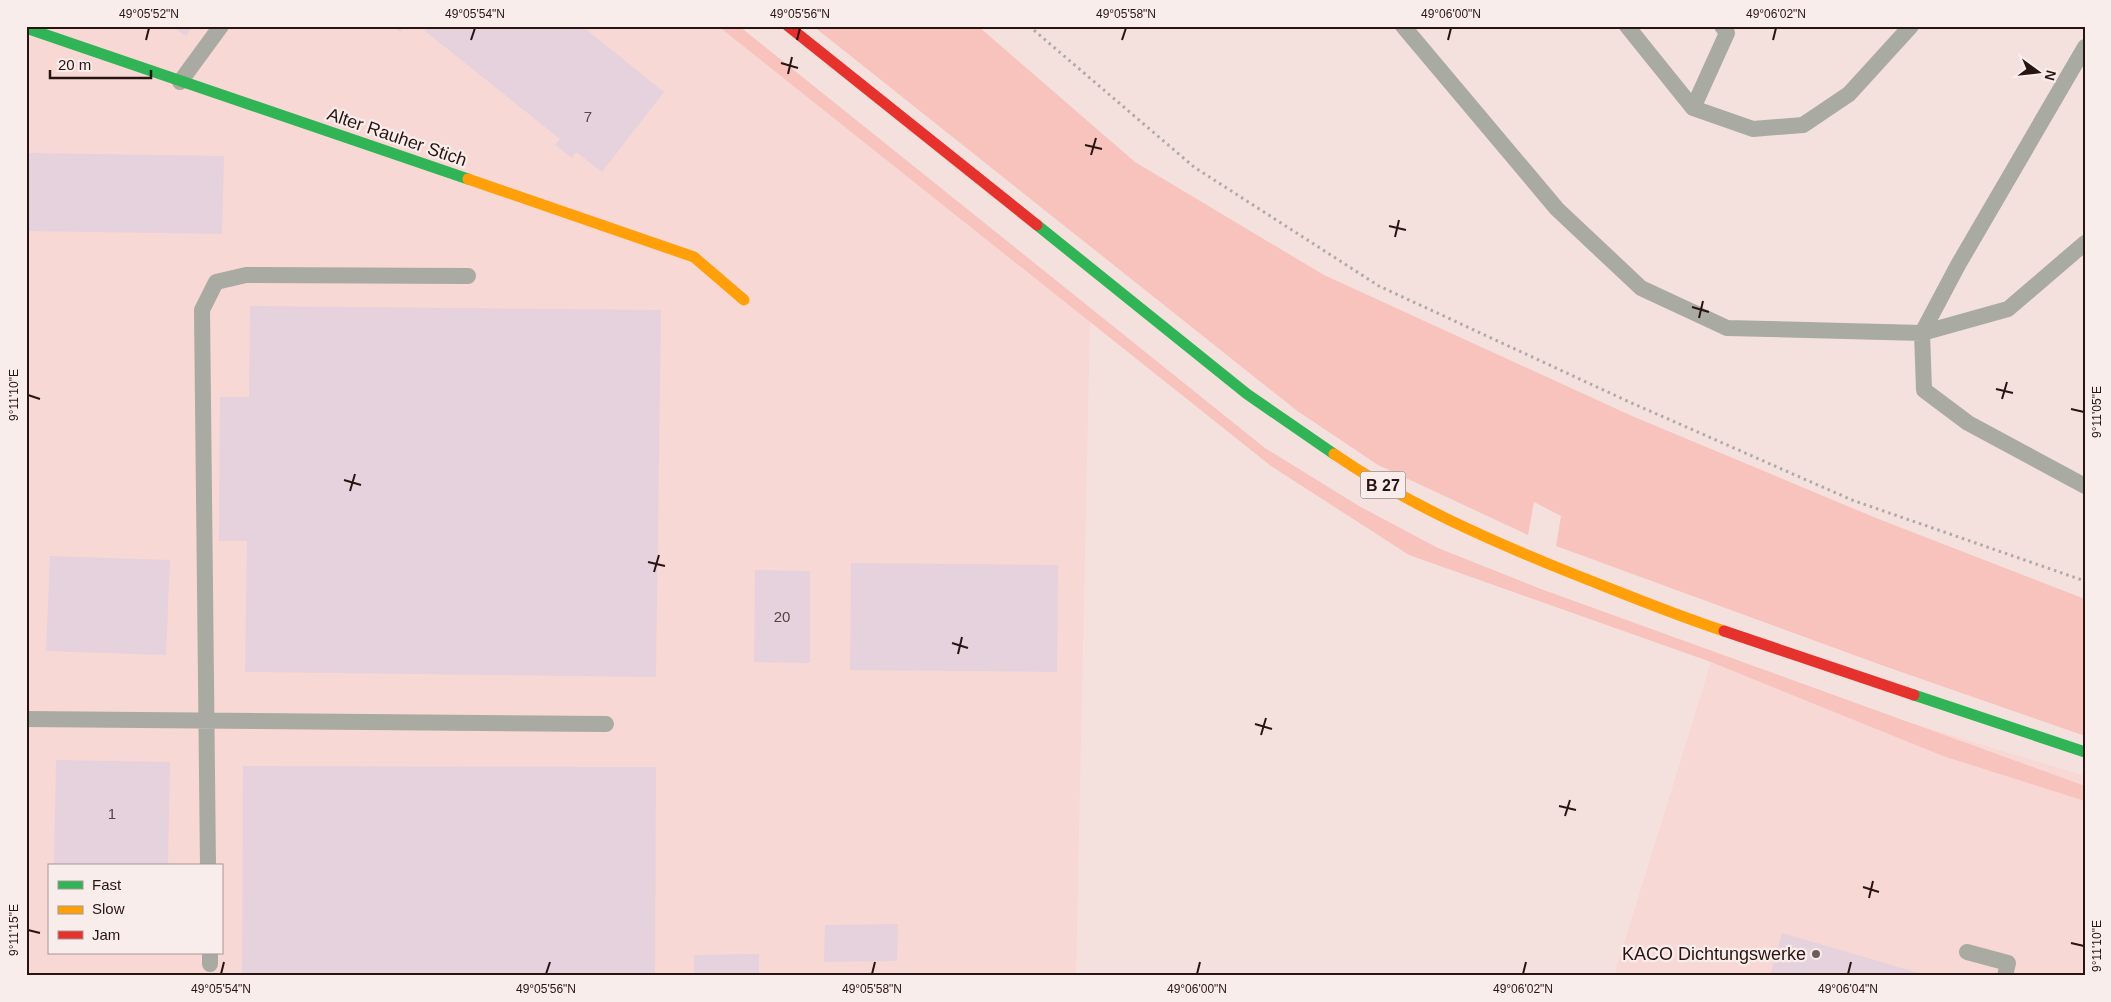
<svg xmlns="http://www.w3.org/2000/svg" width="2111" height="1002" viewBox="0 0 2111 1002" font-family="Arial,sans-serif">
  <rect width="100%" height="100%" fill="#f4e1de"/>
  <path fill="#f7d8d4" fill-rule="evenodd" d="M26,26H722L1090,321L1076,976H26ZM49,866H221V953H49Z
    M1711,662L2085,776V976H1614Z"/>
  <path fill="#f8c3bc" d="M718,26H739L1265,448L1359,506L1438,548L1541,589L2085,786V801L1943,756L1711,662L1409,555L1271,466Z
    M813,26H978L1135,162L1324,275L1632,416L1876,518L2085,599V736L1884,666L1556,546L1561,516L1534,502L1528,535L1378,465L1296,410Z"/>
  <path fill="#e6d2dc" d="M171,26H193L186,36Z
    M392,26H404L400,32Z
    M429,26H582L664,92L602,172L576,152L572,158L555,145L560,139L425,31Z
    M26,153L224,156L222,234L26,231Z
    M250,306L661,310L656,677L245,672L247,541H219L220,397H249Z
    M50,556L170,560L166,655L46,651Z
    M851,563L1058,565L1057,672L850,670Z
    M755,570L810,571V663L754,662Z
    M56,760L170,762L168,865L54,864Z
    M243,766L656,767L655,976H242Z
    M898,924L897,961L824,962L825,925Z
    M1782,933L1926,975V976H1770Z
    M759,954V976H694V955Z"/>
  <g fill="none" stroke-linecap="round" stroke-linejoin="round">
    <path stroke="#aeaba6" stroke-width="3" stroke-dasharray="2.5 4" stroke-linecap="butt" d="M1029,26L1194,167L1379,286L1625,400L1852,500L2085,581"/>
    <path stroke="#a9aaa2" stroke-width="16" d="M1403,26L1557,209L1641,288L1727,328L1922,333L2008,309L2085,243
      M1627,26L1693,108L1753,129L1803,125L1849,94L1911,26
      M2085,47L1958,265L1922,333L1924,390L1968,423L2085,486
      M180,82L221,26
      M1693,108L1727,33L1722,26
      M26,719L606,724
      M208,866L202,310L216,282L246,275L468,276
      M1967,952L2008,963L2005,976
      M210,953V964"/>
    <path stroke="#30b455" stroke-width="11" d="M26,28L468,179
      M1037,225L1247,394L1334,454
      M1914,695L2085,752"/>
    <path stroke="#ff9f0a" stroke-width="11" d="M468,179L694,257L744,300
      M1334,454C1407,504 1489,540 1571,573C1622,593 1672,614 1724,631"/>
    <path stroke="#e5322d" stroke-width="11" d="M788,26L1037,225
      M1724,631L1914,695"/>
  </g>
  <path fill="none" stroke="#281412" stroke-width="2" d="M146,40L149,28M471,40L475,28M797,40L800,28M1122,40L1126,28M1448,40L1451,28M1773,40L1776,28M781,63L798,68M788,74L792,57M1085,145L1102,149M1091,155L1096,138M1389,226L1406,230M1395,237L1399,220M1692,307L1709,312M1699,318L1703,301M1996,389L2013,393M28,395L40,399M2002,399L2007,382M2071,409L2084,412M344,480L361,485M350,491L355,474M648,562L665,566M654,572L659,555M952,643L968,648M958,654L962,637M1255,724L1272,729M1261,735L1266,718M1559,806L1576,810M1565,816L1570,800M1863,887L1879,892M1869,898L1873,881M28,930L40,933M2071,943L2084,946M221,974L224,962M546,974L550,962M872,974L875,962M1197,974L1200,962M1523,974L1526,962M1848,974L1851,962"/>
  <circle fill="#6f5c59" stroke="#f9edec" stroke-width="2" cx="1816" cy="954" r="5"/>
  <g text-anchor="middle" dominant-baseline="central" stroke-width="4.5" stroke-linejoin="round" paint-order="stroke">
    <g font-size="15" fill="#584444">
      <text x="588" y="116">7</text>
      <text x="782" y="616">20</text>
      <text x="112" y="813">1</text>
    </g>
    <rect fill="#f9edec" stroke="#675553" stroke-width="1" x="1360.5" y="471.5" width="45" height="27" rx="4"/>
    <g font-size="16" font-weight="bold" fill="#281412">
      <text x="1383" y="485">B 27</text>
    </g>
    <g font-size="18" fill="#281412" stroke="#f9edec">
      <text transform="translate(397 137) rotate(19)">Alter Rauher Stich</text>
    </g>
    <g font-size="18" fill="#281412" stroke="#f9edec" text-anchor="end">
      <text x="1806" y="954">KACO Dichtungswerke</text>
    </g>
  </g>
  <rect width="2111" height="1002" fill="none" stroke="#f9edec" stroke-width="55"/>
  <rect x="48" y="864" width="175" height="90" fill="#f9edec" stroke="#a59695"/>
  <rect x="58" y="881" width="25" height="8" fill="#30b455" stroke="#a59695"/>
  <text x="92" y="890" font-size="15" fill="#281412">Fast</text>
  <rect x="58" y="906" width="25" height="8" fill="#ff9f0a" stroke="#a59695"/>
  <text x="92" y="914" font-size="15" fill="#281412">Slow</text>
  <rect x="58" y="931" width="25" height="8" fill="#e5322d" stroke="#a59695"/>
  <text x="92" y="940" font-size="15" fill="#281412">Jam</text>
  <g transform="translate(2038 72) rotate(105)" stroke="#f9edec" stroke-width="4" paint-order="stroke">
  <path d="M0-4L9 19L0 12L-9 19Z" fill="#281412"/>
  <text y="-8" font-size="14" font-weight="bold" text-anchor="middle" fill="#281412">N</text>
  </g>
  <path d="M50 70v8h101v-8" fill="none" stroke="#281412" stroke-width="2.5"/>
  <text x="58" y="70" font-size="15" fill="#281412" stroke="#f9edec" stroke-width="4" paint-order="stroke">20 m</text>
  <rect x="28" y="28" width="2056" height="946" fill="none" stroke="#281412" stroke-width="2"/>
  <g font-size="12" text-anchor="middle" fill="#281412">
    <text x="149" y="18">49°05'52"N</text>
    <text x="475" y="18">49°05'54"N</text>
    <text x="800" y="18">49°05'56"N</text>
    <text x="1126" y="18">49°05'58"N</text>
    <text x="1451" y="18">49°06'00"N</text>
    <text x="1776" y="18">49°06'02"N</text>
    <text transform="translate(14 395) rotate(-90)" y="4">9°11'10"E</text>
    <text transform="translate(2097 412) rotate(-90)" y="4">9°11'05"E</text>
    <text transform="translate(14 930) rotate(-90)" y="4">9°11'15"E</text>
    <text transform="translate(2097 946) rotate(-90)" y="4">9°11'10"E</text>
    <text x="221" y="993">49°05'54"N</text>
    <text x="546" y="993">49°05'56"N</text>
    <text x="872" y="993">49°05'58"N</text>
    <text x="1197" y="993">49°06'00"N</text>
    <text x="1523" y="993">49°06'02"N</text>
    <text x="1848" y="993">49°06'04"N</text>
  </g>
</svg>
